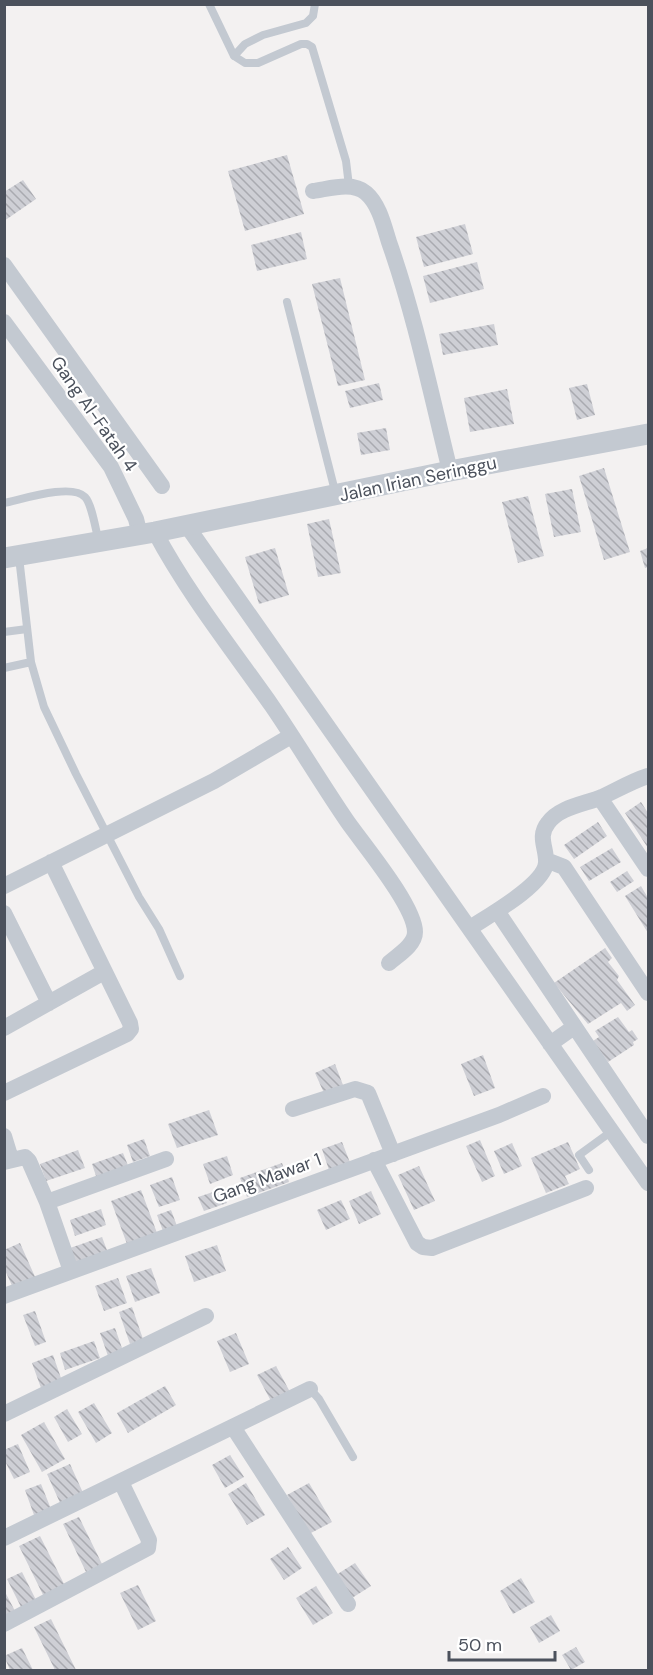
<svg xmlns="http://www.w3.org/2000/svg" width="653" height="1675" viewBox="0 0 653 1675" font-family="'DM Sans',sans-serif">
  <defs>
    <pattern id="building-back-hatch" width="6" height="6" patternUnits="userSpaceOnUse" patternTransform="scale(1.5)"><rect width="6" height="6" fill="#cecfd5"/><path d="M-1 5l2 2M0 0l6 6M5-1l2 2" fill="none" stroke="#a9aab0"/></pattern>
  </defs>
  <rect width="100%" height="100%" fill="#f3f1f1"/>
  <path fill="url(#building-back-hatch)" d="M287,155L304,214L245,231L228,171Z
    M23,180L36,199L4,221V192Z
    M465,224L473,254L424,267L416,237Z
    M301,232L307,259L257,271L251,245Z
    M477,262L484,289L430,303L423,276Z
    M340,278L365,380L338,386L312,284Z
    M494,324L498,345L443,355L439,334Z
    M379,383L383,400L350,408L345,391Z
    M587,384L595,415L577,420L569,388Z
    M507,389L514,424L470,432L464,398Z
    M386,428L390,450L361,455L357,433Z
    M604,468L630,552L604,560L579,476Z
    M572,489L581,532L554,537L545,494Z
    M528,496L544,556L518,563L502,502Z
    M329,519L341,573L318,577L307,524Z
    M275,548L289,595L259,604L245,557Z
    M648,548V567L645,568L640,551Z
    M641,802L648,813V848L625,813Z
    M598,822L607,836L574,859L564,845Z
    M612,848L621,862L589,881L580,867Z
    M627,871L634,881L617,892L610,882Z
    M641,886L648,898V933L625,896Z
    M605,948L612,958L608,962L619,976L617,980L635,1005L627,1011L621,1003L588,1024L554,983Z
    M618,1017L629,1032L632,1030L638,1039L633,1042L634,1045L608,1062L593,1041L599,1037L595,1031Z
    M483,1055L495,1088L474,1096L461,1064Z
    M335,1064L343,1085L324,1093L315,1073Z
    M209,1110L218,1135L177,1148L168,1124Z
    M144,1139L150,1156L133,1162L127,1145Z
    M480,1140L495,1176L482,1182L466,1146Z
    M342,1142L351,1165L330,1173L322,1149Z
    M568,1142L580,1169L565,1176L569,1184L546,1193L531,1158Z
    M512,1143L522,1166L504,1174L494,1151Z
    M78,1150L85,1168L46,1181L40,1164Z
    M123,1153L129,1168L97,1179L92,1164Z
    M227,1156L233,1175L210,1184L203,1164Z
    M282,1163L289,1182L247,1197L240,1178Z
    M419,1166L435,1201L414,1210L398,1175Z
    M172,1177L180,1200L159,1207L150,1185Z
    M222,1189L227,1203L204,1211L198,1197Z
    M141,1190L157,1233L127,1244L111,1201Z
    M371,1191L381,1214L359,1224L349,1201Z
    M341,1200L350,1219L326,1230L317,1210Z
    M101,1209L106,1225L75,1236L70,1220Z
    M171,1210L177,1226L163,1231L157,1215Z
    M102,1237L108,1253L76,1264L70,1248Z
    M20,1243L36,1279L13,1288L4,1268V1250Z
    M217,1245L226,1271L194,1282L185,1256Z
    M151,1268L160,1293L135,1302L126,1276Z
    M118,1278L127,1303L104,1311L95,1286Z
    M132,1307L143,1339L130,1344L119,1312Z
    M35,1311L46,1342L35,1346L23,1315Z
    M115,1328L123,1351L108,1356L100,1333Z
    M236,1333L249,1364L230,1372L217,1341Z
    M94,1341L100,1358L65,1370L60,1353Z
    M53,1355L62,1381L41,1388L32,1363Z
    M276,1366L290,1392L271,1401L257,1375Z
    M165,1386L176,1405L128,1433L117,1413Z
    M94,1403L112,1433L96,1443L78,1412Z
    M67,1409L82,1434L68,1442L54,1417Z
    M44,1422L65,1459L42,1472L21,1435Z
    M18,1444L30,1472L14,1479L4,1459V1450Z
    M230,1455L244,1477L225,1488L212,1465Z
    M70,1464L84,1495L61,1505L47,1474Z
    M246,1483L265,1515L247,1525L228,1494Z
    M309,1483L332,1522L309,1534L287,1495Z
    M41,1484L51,1509L34,1515L25,1490Z
    M79,1517L102,1564L86,1572L63,1524Z
    M40,1536L66,1588L45,1599L19,1546Z
    M288,1547L302,1568L284,1580L270,1559Z
    M355,1563L371,1586L352,1598L336,1575Z
    M22,1572L36,1600L21,1607L7,1579Z
    M521,1578L535,1602L513,1614L500,1591Z
    M138,1585L156,1621L138,1630L120,1593Z
    M316,1586L333,1613L313,1625L296,1598Z
    M4,1590L15,1611L4,1616Z
    M551,1615L560,1631L539,1643L530,1627Z
    M51,1619L76,1670H55L34,1627Z
    M576,1647L585,1662L571,1670L562,1655Z
    M22,1648L33,1670H10L4,1656Z"/>
  <g fill="none" stroke-linecap="round" stroke-linejoin="round">
    <path stroke="#c3c9d1" stroke-width="8" d="M209,4L234,56L245,63H258L301,44H307L312,47L346,161L349,186
      M234,56L245,44L263,35L306,23L313,16L315,4
      M287,302L336,495
      M4,503C23,499 72,483 85,497C92,504 96,532 99,542
      M19,557L31,662L44,707L76,774L139,897L159,929L180,976
      M4,632L27,629
      M4,668L31,662
      M589,1170L579,1155L612,1131
      M310,1389L319,1399L353,1457"/>
    <path stroke="#c3c9d1" stroke-width="16" d="M313,191C329,189 352,181 366,193C379,204 384,226 389,242C415,316 431,394 450,471
      M4,265L162,486
      M4,322L111,467L136,519L140,535
      M187,526L648,1183
      M155,532C188,594 232,649 272,706C298,744 321,783 347,821C363,844 415,906 415,932C415,945 398,955 389,963
      M600,798L648,869
      M546,860L564,867L648,993
      M4,886L214,781L291,736
      M497,911L648,1136
      M4,913L49,1003
      M470,928C488,916 544,885 546,863C547,848 537,837 548,823C559,807 585,804 602,797C617,790 632,781 648,776
      M4,1028L104,972
      M550,1044L574,1027
      M4,1093L127,1034L131,1029L130,1023L51,862
      M293,1109L355,1089L368,1093L393,1154
      M4,1136L11,1159
      M374,1160L417,1243L423,1247L432,1248L586,1188
      M4,1162L25,1157L29,1161L47,1202L71,1271
      M47,1202L166,1159
      M4,1296L499,1115L543,1096
      M4,1414L206,1316
      M233,1427L348,1604
      M4,1538L310,1389
      M4,1624L148,1548L149,1540L121,1482"/>
    <path stroke="#c3c9d1" stroke-width="21" d="M4,558L155,532L450,471L648,434"/>
  </g>
  <g text-anchor="middle" dominant-baseline="central" stroke-width="4.5" stroke-linejoin="round" paint-order="stroke">
    <g font-size="18" fill="#4b515c" stroke="#fff">
      <text transform="translate(94 414) rotate(55)">Gang Al-Fatah 4</text>
      <text transform="translate(418 479) rotate(-12)">Jalan Irian Seringgu</text>
      <text transform="translate(267 1178) rotate(-20)">Gang Mawar 1</text>
    </g>
  </g>
  <rect width="653" height="1675" fill="none" stroke="#4b515c" stroke-width="12"/>
  <path d="M449 1651v9h106v-9" fill="none" stroke="#4b515c" stroke-width="3"/>
  <text x="458" y="1651" font-size="18" fill="#4b515c" stroke="#ffffff" stroke-width="4.5" paint-order="stroke">50 m</text>
</svg>
